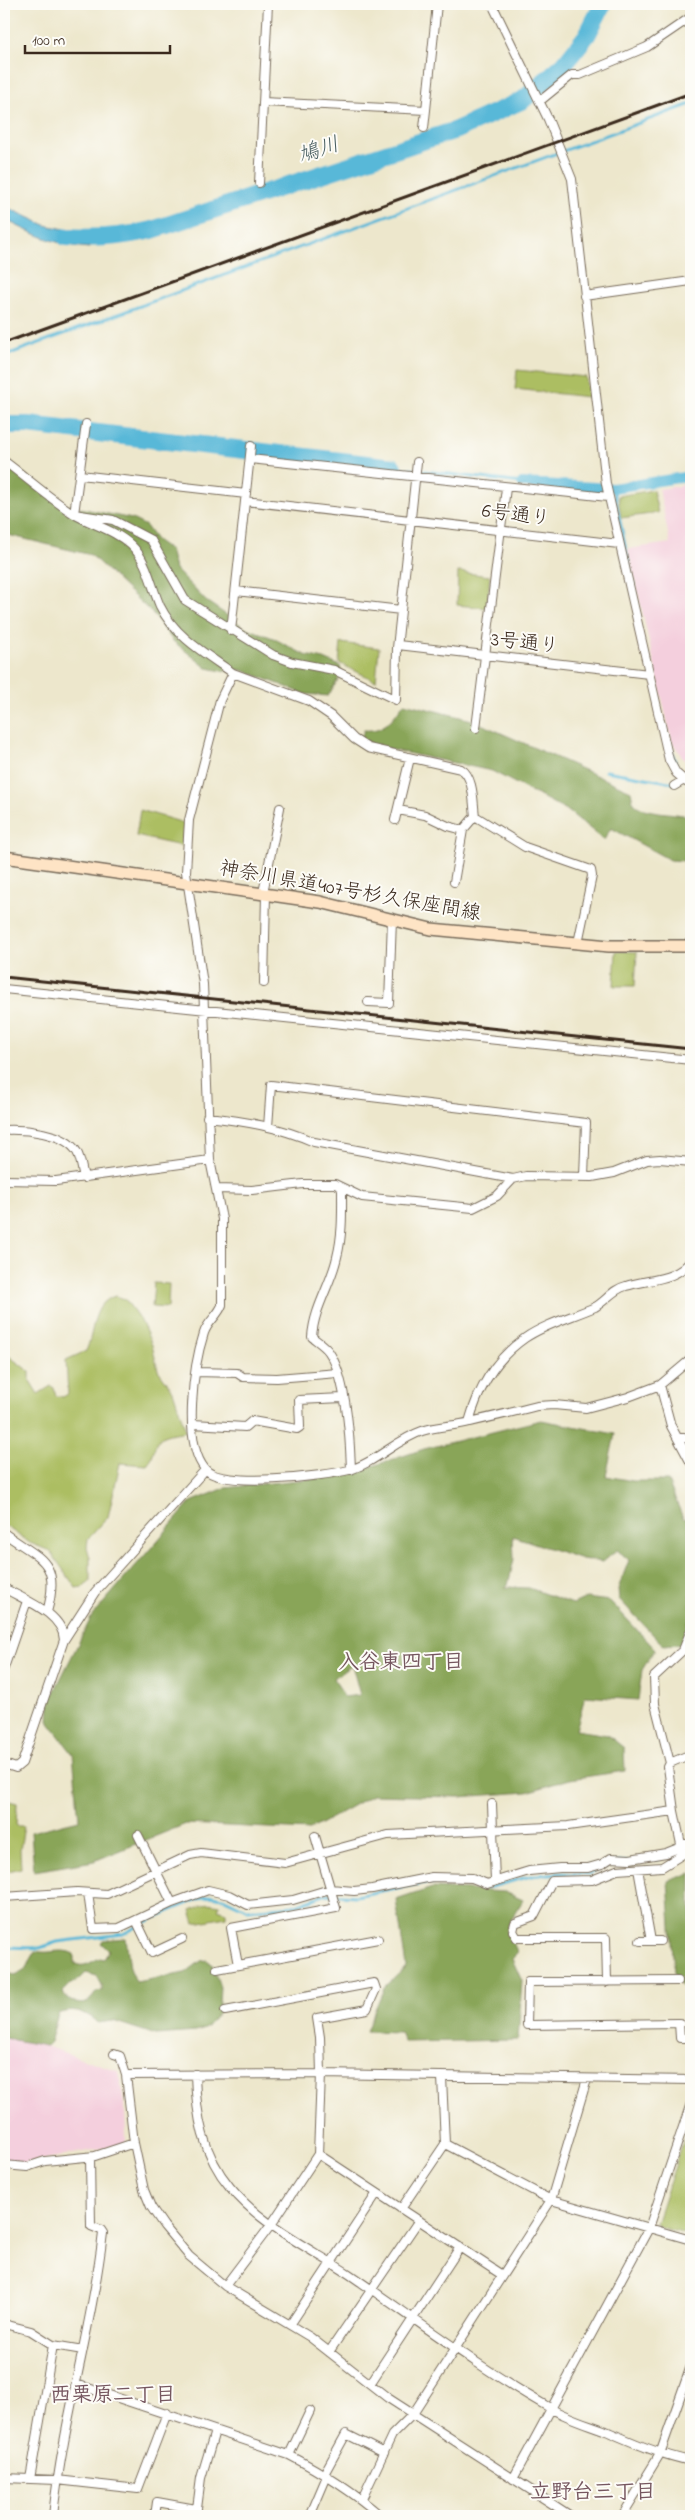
<svg xmlns="http://www.w3.org/2000/svg" width="695" height="2520" viewBox="0 0 695 2520" font-family="'Indie Flower','Klee One',sans-serif">
  <rect width="100%" height="100%" fill="#fdfcf7"/>
  <filter id="ink" filterUnits="userSpaceOnUse"><feTurbulence type="fractalNoise" baseFrequency=".02" numOctaves="2"/><feDisplacementMap in="SourceGraphic" scale="10" xChannelSelector="R" yChannelSelector="G"/><feConvolveMatrix kernelMatrix="1 2 1 2 8 2 1 2 1" color-interpolation-filters="sRGB"/></filter>
  <filter id="wash" filterUnits="userSpaceOnUse"><feTurbulence type="fractalNoise" baseFrequency=".0096" numOctaves="4" result="noise"/><feDisplacementMap in="SourceGraphic" scale="20" xChannelSelector="R" yChannelSelector="G"/><feGaussianBlur stdDeviation="1.12" result="paint"/><feColorMatrix in="noise" values="0 0 0 0 0 0 0 0 0 0 0 0 0 0 0 0 0 1.4 0 .05"/><feComposite in="paint" operator="in"/></filter>
  <g filter="url(#wash)">
    <rect width="100%" height="100%" fill="#ede7cc"/>
    <path fill="#f4cfdd" d="M691,484V769L672,742L628,549L670,543L659,489Z
      M4,2032L119,2071L125,2111L126,2139L124,2144L20,2164L4,2163Z"/>
    <path fill="#acbe62" stroke="#747440" d="M517,370L586,377L588,397L515,389Z
      M653,490L658,513L621,518L618,496Z
      M458,572L490,576L487,608L457,605Z
      M341,643L379,648L376,681L339,663Z
      M140,810L184,823L181,846L136,836Z
      M616,951L637,952L635,986H614Z
      M154,1283L169,1284L168,1308L152,1307Z
      M115,1296L125,1299L141,1321L152,1345L158,1370L173,1391L186,1431C179,1433 168,1433 162,1437C153,1442 155,1457 147,1465L120,1463L108,1517L88,1539L87,1547L90,1558V1582L83,1587L76,1588L50,1551L30,1543L4,1525V1354H6L30,1372V1381L38,1394L51,1386L54,1388L56,1396L63,1397L68,1394L66,1360L86,1351C95,1331 91,1304 115,1296Z
      M5,1800L17,1803L16,1826H24L20,1850L21,1868L4,1872Z
      M208,1903L220,1905L218,1909L226,1912V1917L195,1923L191,1910Z
      M691,2118V2236L660,2227L656,2223Z"/>
    <path fill="#89a558" stroke="#62683b" fill-rule="evenodd" d="M4,457L61,504L132,519L146,526L156,540L170,550L175,569L206,601L244,627L273,638L305,655L324,659L340,666L342,673L328,696L305,694L242,670L222,671L207,668L173,641L153,614L91,555L4,534Z
      M404,703L472,720L631,791C632,794 632,800 634,803C642,814 678,812 691,817V845L685,861L670,860L611,828L604,840L568,811L492,771L374,746L361,738L364,730C385,732 393,718 404,703Z
      M541,1420L615,1434L606,1476L633,1481H668L683,1518L691,1520V1615L680,1644L663,1645L619,1599L618,1589L629,1560L617,1550L603,1562L582,1559L513,1536L514,1559L508,1585L505,1587L529,1588L573,1604L586,1598L610,1601L655,1649L642,1670L638,1700L585,1696L576,1730L608,1735L624,1748L625,1771L570,1779L527,1792L459,1797L372,1795L310,1830L186,1824L94,1861L34,1871L31,1832L79,1820L73,1754L49,1723L50,1700L92,1616L191,1502L225,1488L345,1475L424,1449ZM352,1665L360,1695L344,1697L334,1678Z
      M691,1873V2018L689,2001L674,1972L668,1881Z
      M432,1888L505,1892L523,1900L506,1929L518,1953L512,1959L522,1981L518,2040L404,2042L400,2032L366,2031L384,1988L406,1967L396,1900Z
      M126,1938L130,1968L136,1982L185,1973L201,1961L207,1960L212,1964L220,1987L219,2004V2012L205,2029L196,2032L156,2035L113,2021L98,2023C90,2013 71,2008 58,2014L50,2042L46,2046L4,2038V1972L15,1975L24,1971L36,1951C49,1955 61,1947 74,1954V1963C84,1969 90,1962 100,1958L104,1959L109,1951L101,1943L103,1940ZM86,1973L97,1976L102,1985V1991L96,1992C88,2007 78,2004 65,1997L63,1992L72,1983L79,1980Z"/>
    <path fill="#59b8d8" stroke="#4a717b" d="M4,206L45,225L89,234V248C59,246 30,233 4,219Z"/>
    <g fill="none" stroke-linecap="round" stroke-linejoin="round">
      <path stroke="#59b8d8" stroke-width="3" d="M4,356L691,104
        M393,467L522,483
        M613,488L635,593
        M668,740L676,766
        M606,771L674,783
        M687,1848H691
        M4,1947L40,1948L57,1942L123,1934L162,1914L203,1897L212,1896L223,1898L248,1910L293,1906L327,1894L356,1896L423,1883L467,1882L487,1888L531,1876L558,1873L589,1874L613,1863L659,1859"/>
      <path stroke="#59b8d8" stroke-width="10" d="M522,483L613,488L691,476"/>
      <path stroke="#59b8d8" stroke-width="18" d="M66,237C96,239 123,237 152,230L456,130L523,100L564,64L587,35L603,4
        M4,425H28L393,467"/>
    </g>
  </g>
  <g filter="url(#ink)">
    <g fill="none" stroke-linecap="round" stroke-linejoin="round">
      <defs>
        <path id="minor" d="M492,4L548,119L572,179L606,484L669,760L676,773L684,780L674,786
          M540,101L572,75H580L647,47L691,17
          M263,102L426,110L437,4
          M424,128L426,110
          M259,183L268,4
          M584,296L691,281
          M86,424L74,514L113,520L151,540L185,600L273,655L292,662L334,670L396,700L397,648L417,462
          M250,459L608,497
          M4,461C27,478 49,498 74,514C92,525 115,530 131,545C148,561 151,586 160,606C175,637 206,654 233,673L309,701L331,716L354,739L368,748L461,769C474,777 473,802 475,816L525,847L591,870L592,876L578,943
          M80,475L246,494
          M245,501L619,544
          M236,591L401,610
          M231,631L251,446
          M398,645L649,674
          M233,673L220,700L189,820L186,872L203,984L210,1160L222,1219V1305C218,1316 208,1321 204,1333C194,1364 182,1442 205,1469C221,1489 325,1476 349,1470C375,1463 396,1440 422,1431C437,1426 455,1426 470,1422C492,1417 514,1412 537,1406L554,1405L586,1408L628,1397L660,1385L691,1359
          M476,728L506,488
          M398,810L425,815L448,826L463,830
          M395,820L410,758
          M454,882L463,830L475,816
          M263,893L280,808
          M264,983L266,894
          M4,989L691,1060
          M368,1002L389,1003L392,919
          M207,1117C244,1121 280,1127 314,1142L513,1179
          M268,1127L271,1085L586,1123L584,1177
          M4,1130C23,1129 65,1132 77,1152C81,1159 82,1170 84,1178
          M4,1180L56,1181L210,1160
          M342,1188C342,1211 343,1234 337,1257C331,1285 314,1307 312,1337C317,1341 325,1346 329,1352C347,1379 350,1438 351,1470
          M216,1189L252,1190L303,1184H335L362,1197L473,1208L497,1196L513,1179L526,1176L592,1177L614,1173L647,1160L660,1159L691,1162
          M196,1372L237,1373L243,1377L277,1378L338,1373
          M660,1385L671,1426L691,1463
          M469,1422C478,1389 496,1358 525,1338C545,1324 572,1317 595,1307C606,1301 613,1289 626,1286C648,1279 677,1281 691,1260
          M193,1424L245,1427L252,1421L297,1429L300,1427L299,1400L343,1398
          M678,1438H691
          M4,1533C39,1559 62,1560 47,1612
          M4,1588C24,1600 63,1613 64,1640
          M4,1668L27,1601
          M670,1763L655,1704L654,1677L683,1650L691,1630
          M4,1764L16,1768L22,1763L64,1640L95,1592L205,1470
          M492,1804L495,1881
          M138,1835L172,1903
          M681,1844H691
          M638,1869L651,1941
          M88,1893L93,1929L119,1928L172,1903L208,1890L229,1895L248,1905L293,1900L330,1889L354,1891L372,1889L432,1877L472,1878L487,1884L529,1871L560,1868H588L602,1864L611,1858L630,1859L666,1853L681,1847
          M4,1897L77,1892L107,1894L190,1855L201,1853L285,1863L388,1835L568,1826L674,1811L668,1767L670,1763L691,1754
          M136,1920L152,1953L182,1939
          M640,1941H660
          M238,1965L231,1928L336,1908L315,1836
          M217,1969L378,1939
          M678,1981L528,1982L527,2025L679,2023L680,2038H691
          M607,1982L606,1938H517L513,1931L515,1923L534,1916L552,1881L592,1880L617,1870L662,1867L683,1854L674,1811
          M225,2011L374,1983L376,1989L367,2009L317,2018L320,2037L321,2074L318,2154L271,2225L225,2286
          M114,2054L120,2056L126,2075L134,2143L144,2190L151,2207L164,2226L189,2256L225,2286L310,2337L388,2398L571,2516
          M195,2074C196,2115 203,2155 230,2187C262,2226 308,2247 349,2274C415,2319 481,2369 550,2408C567,2418 588,2424 606,2431C634,2443 661,2455 691,2461
          M126,2075L321,2074L691,2080
          M445,2144L551,2200L691,2240
          M318,2154L502,2275
          M4,2165L27,2167L45,2161L95,2156L134,2143
          M401,2209L445,2144L442,2077
          M4,2324L31,2331L53,2345L83,2350
          M290,2325L377,2193
          M329,2352L419,2220
          M76,2384L289,2455C322,2472 353,2492 381,2516
          M370,2384L460,2247
          M289,2455L310,2411
          M324,2474L346,2434L384,2453
          M4,2478L57,2480L138,2489L167,2413
          M30,2479L53,2345
          M513,2479L649,2228L691,2103
          M362,2499L392,2435L413,2414L551,2200L587,2079
          M53,2516C63,2421 92,2328 103,2233L101,2230L91,2226L90,2157
          M155,2516L157,2502L196,2509
          M196,2516L201,2478L215,2431
          M310,2516L327,2476
          M622,2516L660,2454L691,2366"/>
        <path id="tertiary" d="M684,780L691,783"/>
        <path id="secondary" d="M4,857L320,902L431,929L609,946H691"/>
      </defs>
      <use href="#minor" stroke="#796c5b" stroke-width="10"/>
      <use href="#tertiary" stroke="#796c5b" stroke-width="12"/>
      <use href="#secondary" stroke="#796c5b" stroke-width="14"/>
      <use href="#minor" stroke="#fff" stroke-width="8"/>
      <use href="#tertiary" stroke="#fff" stroke-width="10"/>
      <use href="#secondary" stroke="#fee4c5" stroke-width="11"/>
      <path stroke="#3b2a1e" stroke-width="3" d="M4,343L691,93
        M4,977L691,1049"/>
    </g>
  </g>
  <g text-anchor="middle" dominant-baseline="central" stroke-width="4" stroke-linejoin="round" paint-order="stroke">
    <g font-size="20" fill="#3b2a1e" stroke="#fdfcf7">
      <text transform="translate(516 516) rotate(7)">6号通り</text>
      <text transform="translate(525 644) rotate(6)">3号通り</text>
      <text transform="translate(350 892) rotate(10)">神奈川県道407号杉久保座間線</text>
    </g>
    <g font-size="21" font-style="italic" fill="#465c5f" stroke="#fdfcf7">
      <text transform="translate(319 151) rotate(-18)">鳩川</text>
    </g>
    <g font-size="21" font-weight="bold" fill="#765760" stroke="#fdfcf7">
      <text x="401" y="1663">入谷東四丁目</text>
      <text x="113" y="2396">西栗原二丁目</text>
      <text x="593" y="2493">立野台三丁目</text>
    </g>
  </g>
  <rect width="695" height="2520" fill="none" stroke="#fdfcf7" stroke-width="20"/>
  <path d="M25 45v8h145v-8" fill="none" stroke="#3b2a1e" stroke-width="2.5"/>
  <text x="32" y="45" font-size="15" fill="#3b2a1e" stroke="#fdfcf7" stroke-width="4" paint-order="stroke">100 m</text>
</svg>
